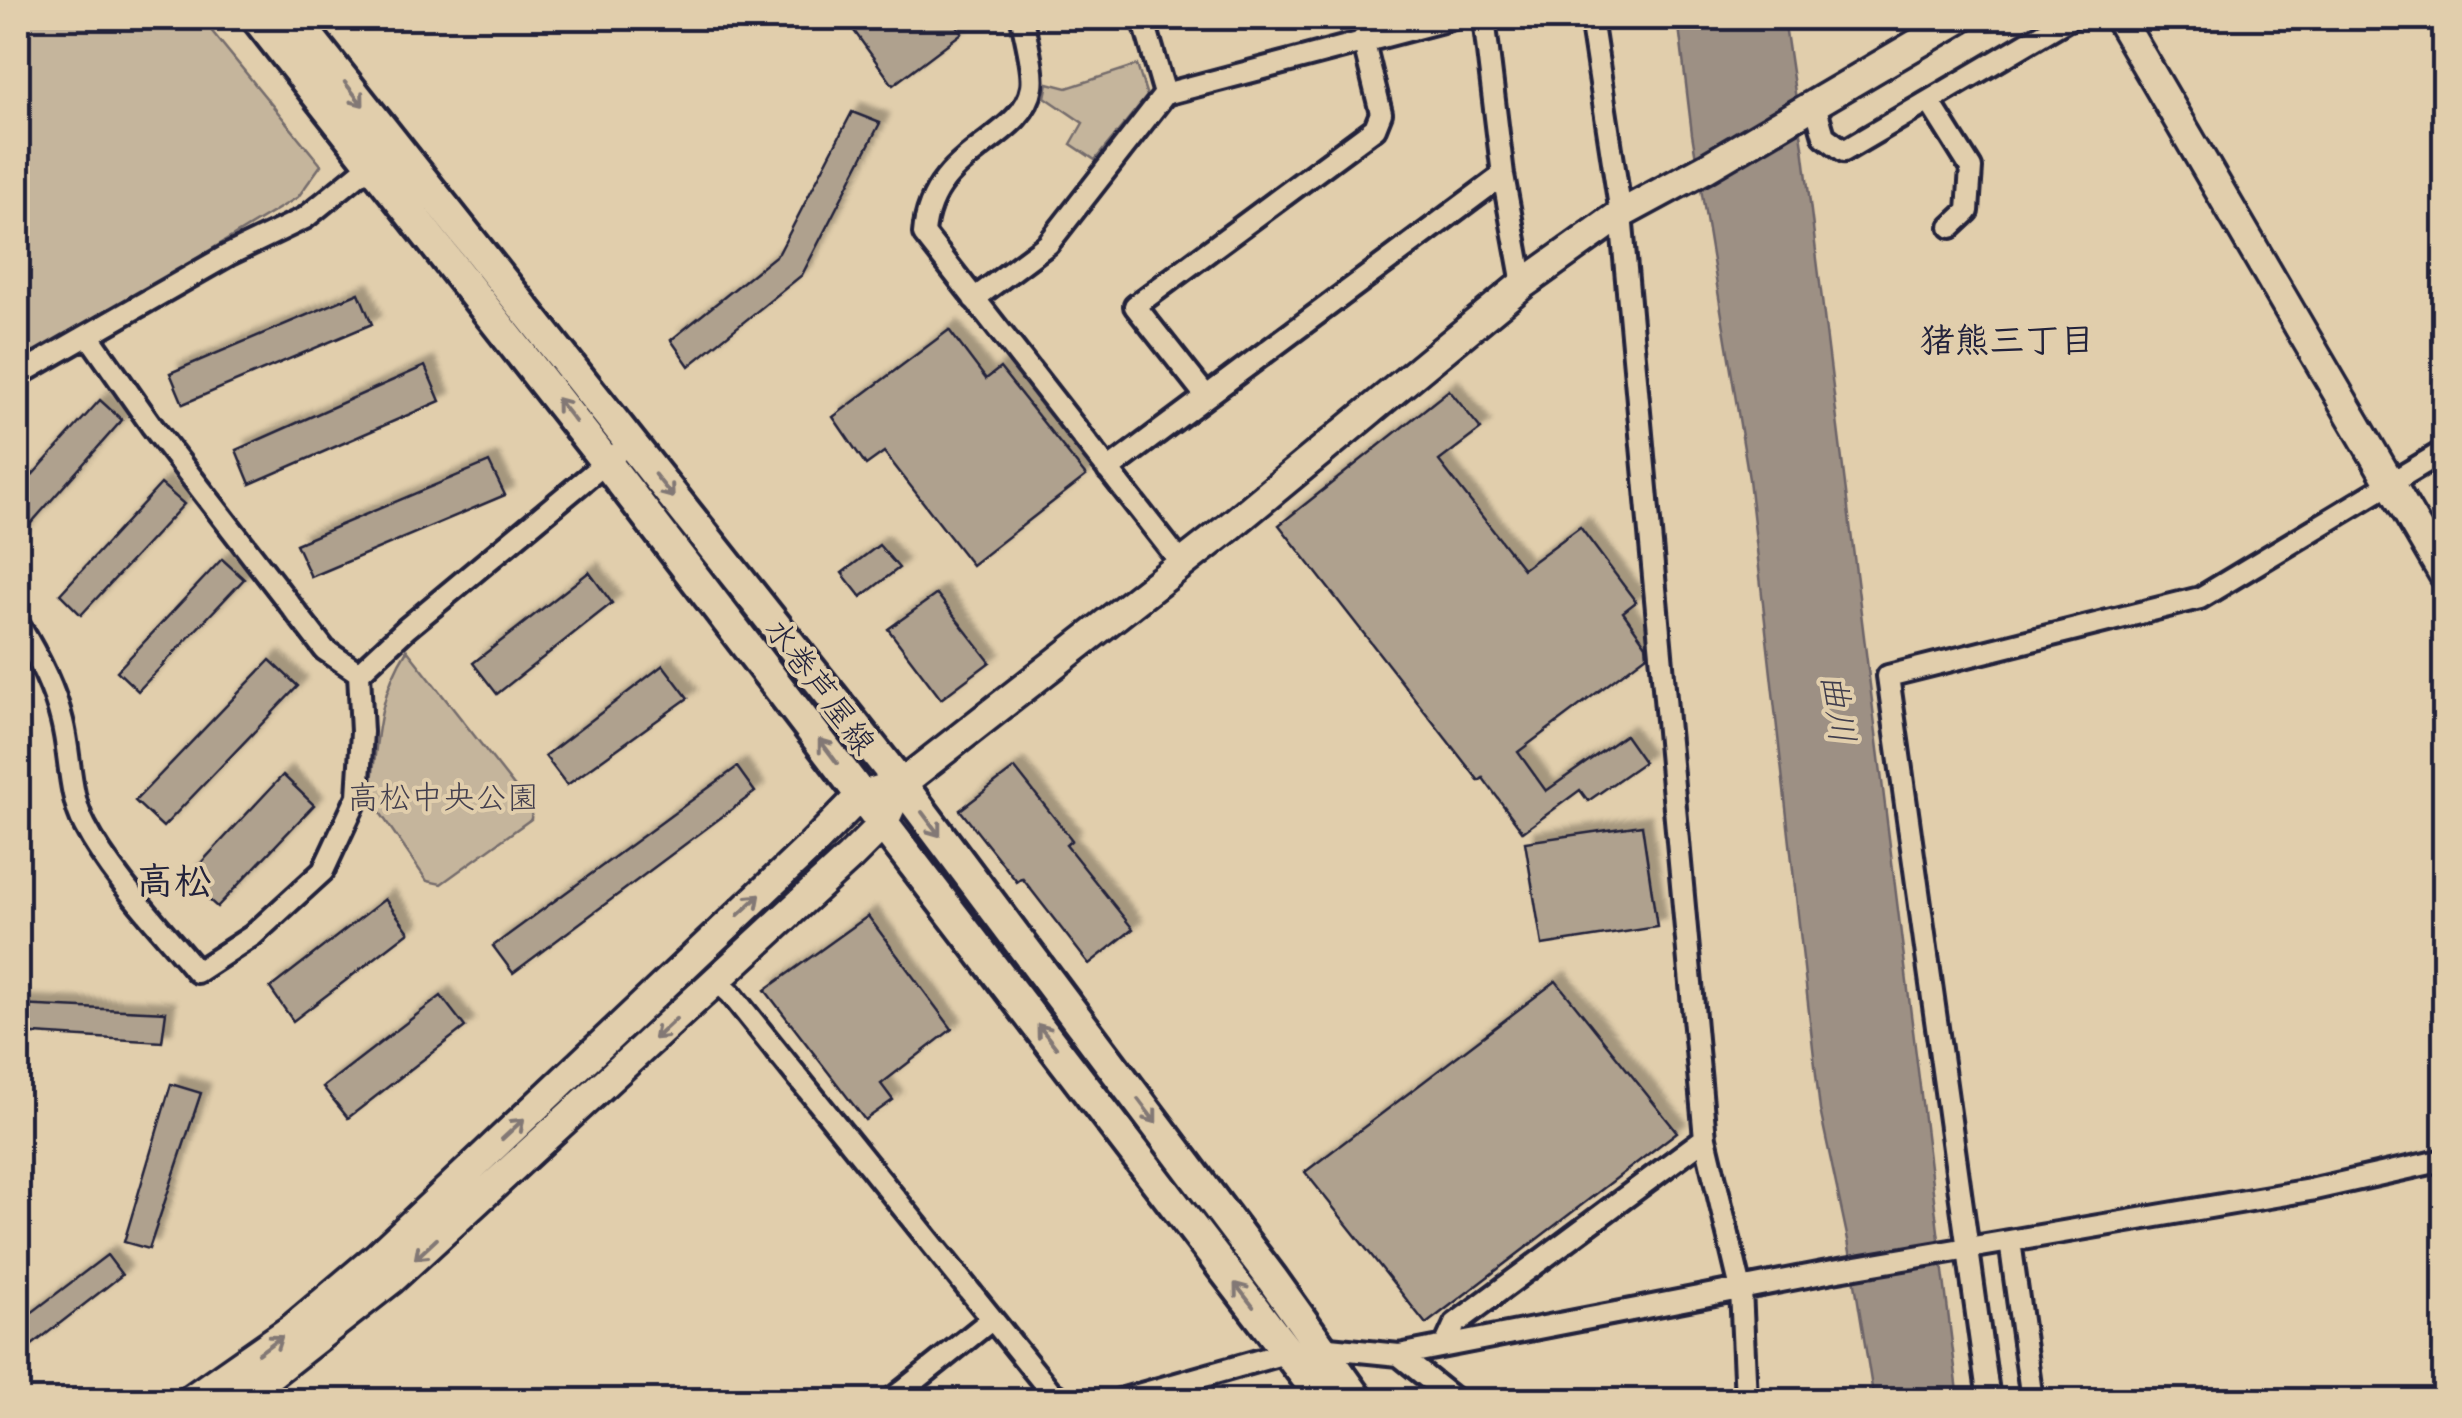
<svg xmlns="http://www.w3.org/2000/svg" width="2462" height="1418" viewBox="0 0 2462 1418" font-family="'Playpen Sans','Klee One',sans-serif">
  <defs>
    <filter id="shadow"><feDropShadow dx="9" dy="-9" stdDeviation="2.5" flood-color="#0004"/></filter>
  </defs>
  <rect width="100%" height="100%" fill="#e1ceac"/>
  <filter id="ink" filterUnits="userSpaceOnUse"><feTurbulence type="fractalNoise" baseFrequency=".01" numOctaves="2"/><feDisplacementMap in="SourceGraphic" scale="20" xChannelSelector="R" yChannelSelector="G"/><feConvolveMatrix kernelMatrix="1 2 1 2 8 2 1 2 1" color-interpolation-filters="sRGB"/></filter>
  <g filter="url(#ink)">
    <path fill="#c5b59c" stroke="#746c6c" stroke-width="2.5" d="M18,18H201L321,165L298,197L63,339L18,363Z
      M1137,65L1147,96L1095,160L1071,144L1083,123L1045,97L1048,83L1067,88Z
      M407,650L532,809L531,819L441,884L427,881L370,798C377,745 377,696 407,650Z"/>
    <path fill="#9d9084" stroke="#6c6467" stroke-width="2.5" d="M1678,18H1784L1803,147L1959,1400H1874L1848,1240L1820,1110L1749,479L1692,134Z"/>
    <path fill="#afa18e" stroke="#22223b" stroke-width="2.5" filter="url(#shadow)" d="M866,18H951L962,33L893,85L852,28Z
      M852,112L880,123L802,275L689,366L671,340L779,253Z
      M359,293L372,324L183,404L170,373Z
      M949,330L986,379L1000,368L1086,476L972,565L884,452L866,465L833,417Z
      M425,366L440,401L250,484L236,450Z
      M1449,390L1481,429L1439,461L1523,569L1580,527L1636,602L1623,612L1646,645L1647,655L1518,752L1546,791L1625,735L1644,762L1588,801L1580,790L1523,832L1483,778L1479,781L1279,525Z
      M100,400L122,420L18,538V491Z
      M489,462L505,495L311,577L296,544Z
      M161,484L184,504L81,615L60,594Z
      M879,545L899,568L861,597L842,573Z
      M222,559L244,579L138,691L117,671Z
      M589,572L612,603L497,694L473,663Z
      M937,594L990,662L941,699L888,629Z
      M270,660L298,686L163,827L135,801Z
      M663,665L688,698L567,785L545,756Z
      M737,767L755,792L513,973L493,946Z
      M1015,768L1072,840L1066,845L1133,929L1089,964L1022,878L1017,882L960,810Z
      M283,775L314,805L217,907L186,879Z
      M1642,825L1657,927L1542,945L1525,842Z
      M385,899L409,932L293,1021L270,988Z
      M868,916L952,1029L881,1084L893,1100L865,1120L765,990Z
      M1556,981L1677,1132L1426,1324L1305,1172Z
      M441,996L465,1027L348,1118L323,1087Z
      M18,1005L166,1012L162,1042L18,1033Z
      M171,1084L201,1093L149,1249L124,1242Z
      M107,1255L122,1275L18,1356V1323Z"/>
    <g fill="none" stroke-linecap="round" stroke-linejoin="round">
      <defs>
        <path id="minor" d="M1022,18C1025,36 1035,71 1032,87C1023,142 930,150 924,234L1182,564
          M1143,18L1165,94
          M1484,18L1503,175L1523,284
          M1591,18L1621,214L1705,1138L1741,1289L1746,1400
          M1929,101L1971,168L1968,211L1951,227
          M1815,105L1824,136L1844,151L2070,18
          M974,299L1048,244L1165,94L1454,18
          M88,335L152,426L325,650L359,673L407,628L616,454
          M18,375L228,255L305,218L381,156
          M1206,396L1135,306L1375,128L1381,113L1363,39
          M1108,470L1503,175
          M18,624C36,653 54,687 62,721C71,756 68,793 85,826C111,876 161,928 197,972L252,936L323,871L358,796L362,732L359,673
          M717,981L731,994L1051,1392L1063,1400
          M2010,1241L2032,1400
          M1445,1346L1455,1324L1705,1138
          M1399,1355L1455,1400
          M891,1400L991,1320
          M1120,1400L1289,1352L1319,1347L1399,1355L1833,1271L2310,1190L2444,1160
          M1989,1400L1888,676L2200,598L2444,451"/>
        <path id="tertiary" d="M2119,18L2444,575
          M190,1400L293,1328L376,1258L809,848L861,795L901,784L1228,528L1523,284L1621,214L1706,168L1961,18
          M238,1400L392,1279L850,857L883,824L892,804"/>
        <path id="secondary" d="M257,18L606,462L1324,1400
          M294,18L901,784L1272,1279L1358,1400"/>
      </defs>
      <use href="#minor" stroke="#22223b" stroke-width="28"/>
      <use href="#tertiary" stroke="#22223b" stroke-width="35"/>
      <use href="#secondary" stroke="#22223b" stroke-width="38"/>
      <use href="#minor" stroke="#e1ceac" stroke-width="20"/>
      <use href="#tertiary" stroke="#e1ceac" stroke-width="28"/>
      <use href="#secondary" stroke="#e1ceac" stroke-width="30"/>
    </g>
    <defs><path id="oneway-shaft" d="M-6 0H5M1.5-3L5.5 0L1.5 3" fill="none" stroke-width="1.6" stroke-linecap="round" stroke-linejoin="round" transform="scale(2.5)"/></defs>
    <g stroke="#827874">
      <use href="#oneway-shaft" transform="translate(354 94) rotate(52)"/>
      <use href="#oneway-shaft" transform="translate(566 410) rotate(-128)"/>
      <use href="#oneway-shaft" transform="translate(664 486) rotate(51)"/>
      <use href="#oneway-shaft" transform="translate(828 751) rotate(-127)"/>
      <use href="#oneway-shaft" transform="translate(931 824) rotate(53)"/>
      <use href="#oneway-shaft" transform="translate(749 905) rotate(-43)"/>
      <use href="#oneway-shaft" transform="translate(665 1029) rotate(137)"/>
      <use href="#oneway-shaft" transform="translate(1047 1036) rotate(-128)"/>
      <use href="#oneway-shaft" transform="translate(1147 1111) rotate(53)"/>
      <use href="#oneway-shaft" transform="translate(513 1129) rotate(-43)"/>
      <use href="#oneway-shaft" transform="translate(426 1249) rotate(137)"/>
      <use href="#oneway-shaft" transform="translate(1244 1295) rotate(-128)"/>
      <use href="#oneway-shaft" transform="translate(270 1345) rotate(-36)"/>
    </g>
  </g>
  <g text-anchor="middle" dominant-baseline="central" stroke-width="8" stroke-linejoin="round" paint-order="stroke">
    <g font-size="32" fill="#22223b" stroke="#e1ceac">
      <text transform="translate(822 685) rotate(53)">水巻芦屋線</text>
    </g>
    <g font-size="32" fill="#433f4e" stroke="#e1ceac">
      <text x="443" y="795">高松中央公園</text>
    </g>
    <g font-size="35" font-weight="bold" fill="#22223b" stroke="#e1ceac">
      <text x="2007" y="337">猪熊三丁目</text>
    </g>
    <g font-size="35" font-style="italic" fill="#413e4d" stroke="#e1ceac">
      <text transform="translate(1841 708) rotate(82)">曲川</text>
    </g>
    <g font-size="38" font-weight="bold" fill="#22223b" stroke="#e1ceac">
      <text x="174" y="878">高松</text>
    </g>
  </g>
  <rect width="2462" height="1418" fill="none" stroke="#e1ceac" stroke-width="60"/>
  <rect x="30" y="30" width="2402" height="1358" fill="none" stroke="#22223b" stroke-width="4" filter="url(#ink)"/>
</svg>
